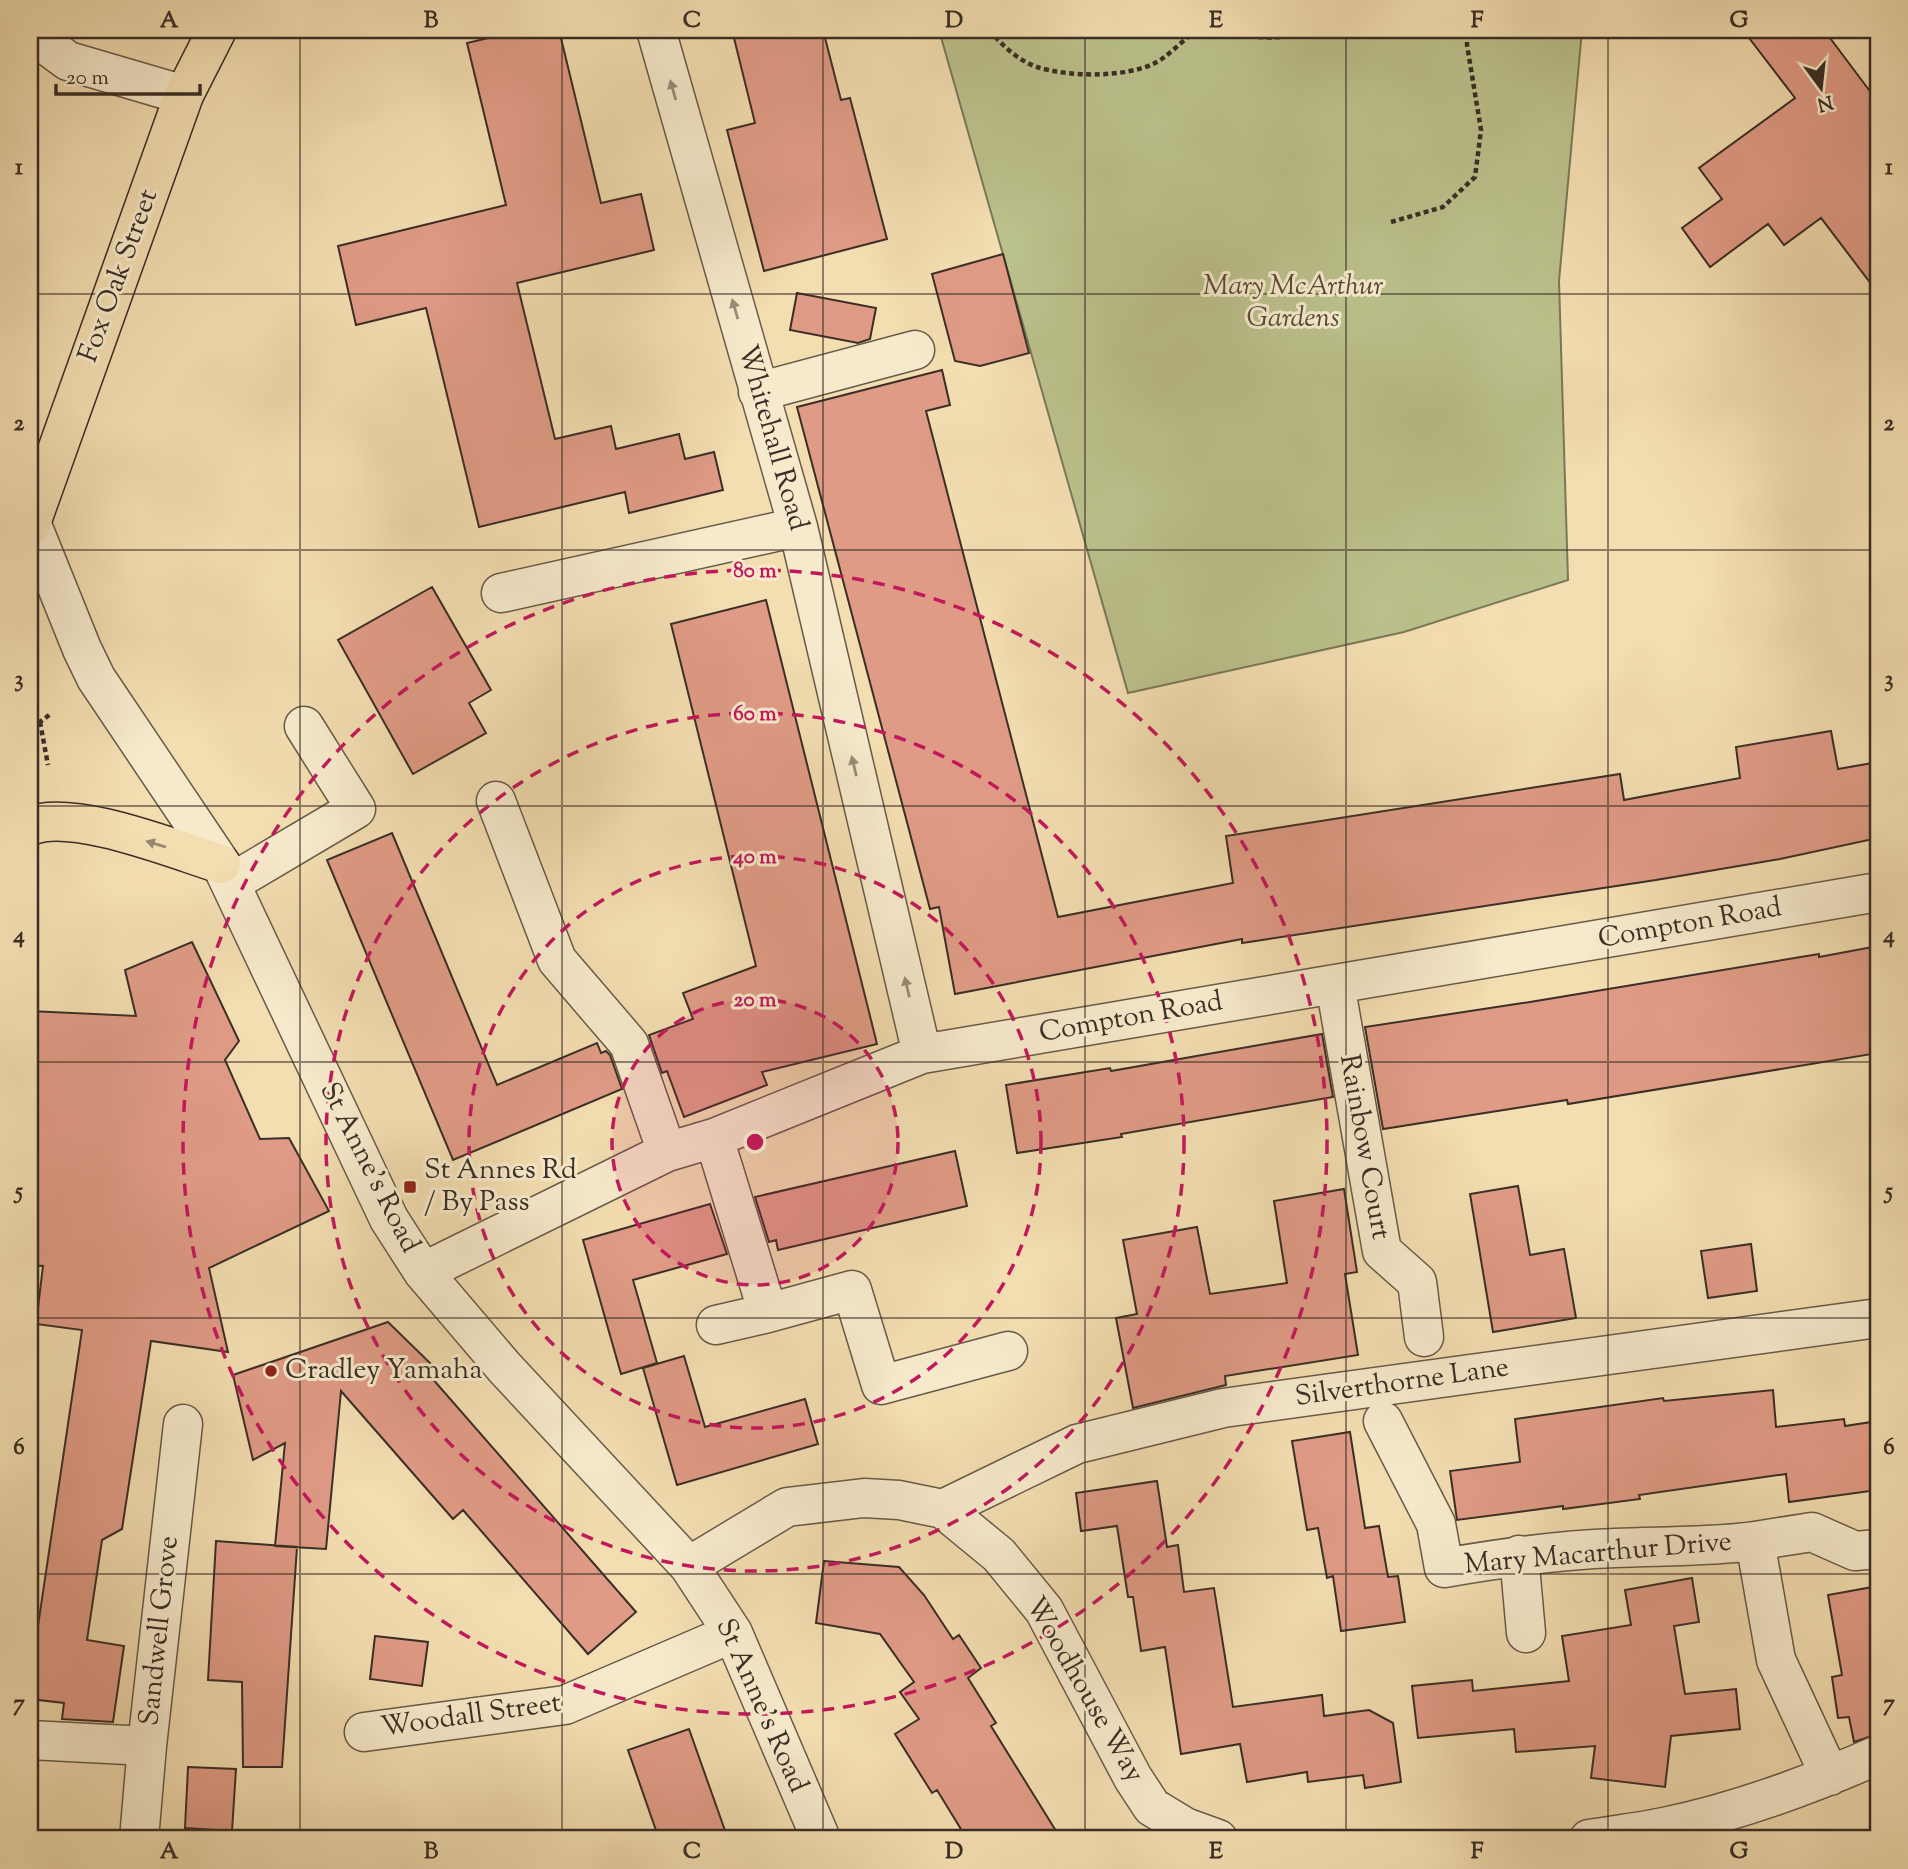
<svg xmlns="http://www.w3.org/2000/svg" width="1908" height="1869" viewBox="0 0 1908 1869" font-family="'Sorts Mill Goudy',serif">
  <rect width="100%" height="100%" fill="#f3deb1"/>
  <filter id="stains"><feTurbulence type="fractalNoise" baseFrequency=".00286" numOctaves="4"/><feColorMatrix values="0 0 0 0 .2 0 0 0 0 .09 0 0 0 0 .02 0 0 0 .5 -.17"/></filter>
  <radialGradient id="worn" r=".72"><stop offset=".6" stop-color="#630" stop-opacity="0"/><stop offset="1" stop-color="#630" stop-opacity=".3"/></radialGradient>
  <path fill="#bbc18c" stroke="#7a7859" stroke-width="2" d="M939,30H1582L1559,281L1568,580L1404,632L1128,693Z"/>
  <path fill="#e09b86" stroke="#3a2e26" stroke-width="2" d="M523,30H559L601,203L641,194L654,250L517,283L555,439L611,426L616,449L679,434L685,459L714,452L723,490L629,513L625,492L479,527L426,308L356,325L338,246L506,205L467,43Z
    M732,30H823L841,100L850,98L887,239L764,271L727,130L755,123Z
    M1743,30H1824L1878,102V293L1821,218L1784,245L1768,224L1710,267L1682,228L1722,199L1699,168L1795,98Z
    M1003,254L1029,353L980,366L955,361L932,274Z
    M797,293L876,308L870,339L858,343L790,330Z
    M942,370L950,405L926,411L1058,917L1233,883L1226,836L1620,774L1624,800L1740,778L1736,747L1831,731L1838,769L1878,762V838L1780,859L1656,880L1242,943V939L955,994L939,907L930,909L797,407Z
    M432,587L491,690L469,703L486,733L413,774L338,640Z
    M766,600L877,1044L762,1072L767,1085L684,1117L667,1071L662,1073L649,1035L693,1019L683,993L756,966L671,624Z
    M392,833L497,1085L597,1043L601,1053L606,1051L610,1055L622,1089L453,1160L327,860Z
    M192,942L239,1041L225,1060L260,1139L289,1138L329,1211L209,1268L228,1352L151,1341L122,1529L102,1540L87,1640L124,1646L113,1722L62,1719L64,1703L30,1699V1646H35L82,1330L36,1324L43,1266L30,1265V1011L136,1016L125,970Z
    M1878,946V1053L1568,1104L1567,1100L1383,1129L1365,1027L1530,1002L1819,954V957Z
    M1322,1034L1333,1097L1121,1134L1122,1137L1017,1153L1006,1085L1110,1068L1111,1071Z
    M955,1151L967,1206L778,1250L776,1240L769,1242L755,1197Z
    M1518,1186L1530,1255L1564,1249L1576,1318L1493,1332L1470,1194Z
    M1344,1189L1357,1272L1345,1274L1358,1355L1225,1376L1226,1385L1133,1408L1116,1318L1137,1314L1123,1240L1197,1227L1210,1294L1287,1283L1274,1201Z
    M710,1204L727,1254L633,1280L657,1363L621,1374L583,1240Z
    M1751,1244L1757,1291L1708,1298L1701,1251Z
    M388,1322L432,1365L424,1369L636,1612L588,1654L463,1510L453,1519L341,1391L326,1549L275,1546L285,1443L253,1460L233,1375Z
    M684,1356L705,1427L805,1399L818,1444L677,1485L643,1368Z
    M1773,1390L1776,1427L1844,1419L1845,1426L1878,1421V1490L1789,1502L1786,1474L1639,1495L1640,1499L1563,1509V1506L1457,1520L1450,1471L1520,1462L1515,1419L1663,1398L1664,1401Z
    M1350,1432L1365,1528L1379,1526L1388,1577L1398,1576L1405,1622L1341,1631L1333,1576L1327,1578L1318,1528L1307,1530L1292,1441Z
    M1157,1481L1167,1547L1178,1545L1184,1592L1214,1588L1233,1707L1322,1695L1324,1716L1369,1710L1393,1723L1401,1782L1365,1788L1363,1775L1308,1782L1307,1772L1247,1782L1240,1744L1181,1754L1165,1647L1141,1651L1133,1597H1128L1117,1526L1081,1531L1076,1493Z
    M216,1541L297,1547L282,1767H243L242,1682L208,1680Z
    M824,1561L899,1567L924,1595L953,1639L959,1635L981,1668L968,1678L996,1723L991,1726L1061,1839H967L937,1790L932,1793L895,1734L919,1719L900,1692L914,1682L880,1634L816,1623Z
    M1692,1578L1699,1622L1674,1626L1685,1694L1736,1689L1740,1729L1671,1736L1665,1787L1591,1778L1595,1746L1516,1752L1514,1729L1418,1738L1412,1686L1472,1680L1473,1691L1569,1681L1562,1636L1631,1625L1625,1590Z
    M1878,1586V1734L1854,1742L1849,1717L1838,1718L1832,1677L1842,1675L1828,1595Z
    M375,1636L428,1642L422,1686L370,1679Z
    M689,1729L728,1839H659L628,1750Z
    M188,1767L236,1769L232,1831L185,1828Z"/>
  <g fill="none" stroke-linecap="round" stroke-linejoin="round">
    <defs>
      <path id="minor" d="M656,30L798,527L922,1054
        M30,33L68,61L184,95
        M758,392L915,350
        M30,520L82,649L96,678L221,864L389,1219L423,1272L504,1367L689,1566L733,1633L821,1839
        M501,593L798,527
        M496,801L557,960L629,1044L667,1152
        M231,883L356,809L304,726
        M1335,984L1382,1251L1417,1282L1424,1337
        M714,1138L768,1313L852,1290L881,1385L1008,1351
        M423,1272L667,1152L714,1138L922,1054L1878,892
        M716,1325L768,1313
        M1383,1421L1436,1524L1444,1568C1501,1558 1557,1550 1615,1548C1662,1546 1709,1547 1755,1541L1776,1660L1830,1776
        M943,1509L1077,1444L1223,1408L1878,1318
        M1755,1541L1812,1532L1855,1551L1878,1549
        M1519,1555L1526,1633
        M689,1566L787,1507L864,1498L899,1500L943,1509L999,1555L1044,1610L1133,1778L1152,1807L1185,1827L1218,1839
        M364,1732L565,1705L733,1633
        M30,1740L147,1746
        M139,1839L147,1746L183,1424
        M1589,1839C1614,1835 1639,1832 1664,1827C1737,1812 1810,1785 1878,1755"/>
      <path id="major" d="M30,526L184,95L217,30
        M30,826C72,808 176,850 221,864"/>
    </defs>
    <use href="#minor" stroke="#685a49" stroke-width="41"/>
    <use href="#major" stroke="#3a2e26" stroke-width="41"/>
    <path stroke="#3a2e26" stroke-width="4.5" stroke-dasharray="5 3.5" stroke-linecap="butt" d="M990,30C1000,44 1019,61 1037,67C1068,77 1125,78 1155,63C1168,57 1183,39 1198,30
      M1225,30C1258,39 1277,41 1309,30
      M1391,222L1443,207L1475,177L1481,130L1467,45V30
      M30,719L40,722L52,713
      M40,722L48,765"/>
    <use href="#minor" stroke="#f7eacc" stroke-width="38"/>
    <use href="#major" stroke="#f3deb1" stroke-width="38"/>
  </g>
  <defs><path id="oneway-solid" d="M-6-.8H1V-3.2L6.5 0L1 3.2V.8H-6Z" transform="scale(1.75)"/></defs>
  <g fill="#988c79">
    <use href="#oneway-solid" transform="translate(673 90) rotate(-106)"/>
    <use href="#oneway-solid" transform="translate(735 309) rotate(-106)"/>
    <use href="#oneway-solid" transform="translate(854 766) rotate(-103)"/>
    <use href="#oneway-solid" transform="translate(907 987) rotate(-103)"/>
  </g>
  <use fill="#96866c" href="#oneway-solid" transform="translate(156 844) rotate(-163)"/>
  <path fill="none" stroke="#3a2e26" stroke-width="2" stroke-opacity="0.55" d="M300,30V1839M562,30V1839M823,30V1839M1085,30V1839M1346,30V1839M1608,30V1839M30,294H1878M30,550H1878M30,806H1878M30,1062H1878M30,1318H1878M30,1574H1878"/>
  <circle cx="755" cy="1142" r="143" fill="#c2185b" fill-opacity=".12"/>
  <g fill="none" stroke="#c2185b" stroke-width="3.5" stroke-dasharray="12 9">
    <circle cx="755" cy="1142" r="143"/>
    <circle cx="755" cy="1142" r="286"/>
    <circle cx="755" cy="1142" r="429"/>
    <circle cx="755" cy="1142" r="572"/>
  </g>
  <g fill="#8f2418" stroke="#f7eacc" stroke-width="2.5">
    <rect x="403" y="1180" width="14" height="14" rx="3.5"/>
    <circle cx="271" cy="1371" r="7"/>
  </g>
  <g text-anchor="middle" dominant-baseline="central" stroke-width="6" stroke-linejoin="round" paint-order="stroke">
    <g font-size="28" fill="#3a2e26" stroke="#f7eacc">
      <text transform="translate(119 276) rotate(-70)">Fox Oak Street</text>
      <text transform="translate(772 438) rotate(74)">Whitehall Road</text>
      <text transform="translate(1690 924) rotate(-10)">Compton Road</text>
      <text transform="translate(1131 1018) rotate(-10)">Compton Road</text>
      <text transform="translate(1364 1147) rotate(80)">Rainbow Court</text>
      <text transform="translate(369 1168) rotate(63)">St Anne's Road</text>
      <text transform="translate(1402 1383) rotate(-8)">Silverthorne Lane</text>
      <text transform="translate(1598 1554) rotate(-5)">Mary Macarthur Drive</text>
      <text transform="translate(160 1631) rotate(-84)">Sandwell Grove</text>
      <text transform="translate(1084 1690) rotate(60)">Woodhouse Way</text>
      <text transform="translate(761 1706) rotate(66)">St Anne's Road</text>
      <text transform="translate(471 1716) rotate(-8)">Woodall Street</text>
    </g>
    <g font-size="28" font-style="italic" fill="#544b3a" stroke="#f7eacc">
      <text x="1293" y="287">Mary McArthur<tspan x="1293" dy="32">Gardens</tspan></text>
    </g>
    <g font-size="28" fill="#3a2e26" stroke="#f7eacc" text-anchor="start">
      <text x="424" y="1171">St Annes Rd<tspan x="424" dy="32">/ By Pass</tspan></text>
      <text x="285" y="1371">Cradley Yamaha</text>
    </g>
  </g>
  <circle cx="755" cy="1142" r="10" fill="#c2185b" stroke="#f7eacc" stroke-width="3.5"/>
  <g font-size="21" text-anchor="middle" font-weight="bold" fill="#c2185b" stroke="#f7eacc" stroke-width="6" stroke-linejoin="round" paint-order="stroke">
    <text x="755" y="577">80 m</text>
    <text x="755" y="720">60 m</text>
    <text x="755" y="863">40 m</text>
    <text x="755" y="1006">20 m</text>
  </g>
  <rect width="1908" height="1869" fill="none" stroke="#f3deb1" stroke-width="77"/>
  <g transform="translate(1821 88) rotate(165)" stroke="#f7eacc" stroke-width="5" paint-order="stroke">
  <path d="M0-5L12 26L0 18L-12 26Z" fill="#3a2e26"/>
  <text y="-10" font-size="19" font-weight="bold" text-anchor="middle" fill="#3a2e26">N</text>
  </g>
  <path d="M56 84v10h144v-10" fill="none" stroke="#3a2e26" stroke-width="3.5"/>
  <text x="66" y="84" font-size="21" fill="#3a2e26" stroke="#f7eacc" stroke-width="5" paint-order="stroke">20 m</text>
  <rect x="38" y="38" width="1832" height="1792" fill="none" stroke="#3a2e26" stroke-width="2.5"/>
  <g font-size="23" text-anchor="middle" font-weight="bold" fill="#3a2e26">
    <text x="169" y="27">A</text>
    <text x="431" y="27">B</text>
    <text x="692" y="27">C</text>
    <text x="954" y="27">D</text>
    <text x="1216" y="27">E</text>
    <text x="1477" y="27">F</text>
    <text x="1739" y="27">G</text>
    <text x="19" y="174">1</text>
    <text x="1889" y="174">1</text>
    <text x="19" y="430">2</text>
    <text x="1889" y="430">2</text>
    <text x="19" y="686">3</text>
    <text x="1889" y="686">3</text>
    <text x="19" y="942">4</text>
    <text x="1889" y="942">4</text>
    <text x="19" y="1198">5</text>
    <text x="1889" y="1198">5</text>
    <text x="19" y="1454">6</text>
    <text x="1889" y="1454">6</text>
    <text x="19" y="1710">7</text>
    <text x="1889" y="1710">7</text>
    <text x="169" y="1858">A</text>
    <text x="431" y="1858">B</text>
    <text x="692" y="1858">C</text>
    <text x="954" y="1858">D</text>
    <text x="1216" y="1858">E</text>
    <text x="1477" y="1858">F</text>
    <text x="1739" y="1858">G</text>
  </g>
  <rect width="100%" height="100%" filter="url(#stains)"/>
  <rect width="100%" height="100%" fill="url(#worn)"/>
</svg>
